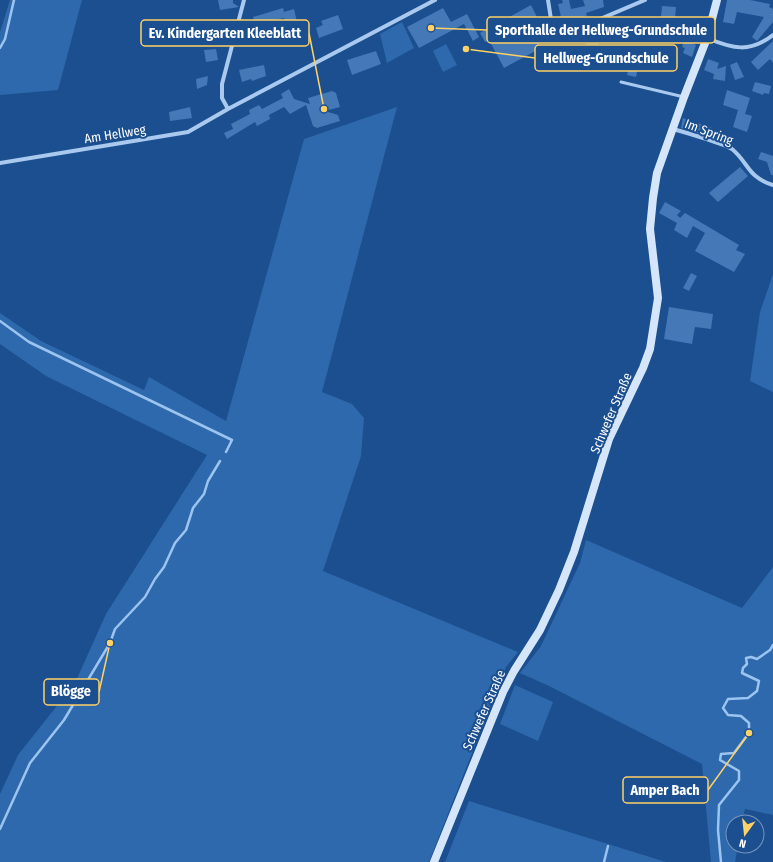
<svg xmlns="http://www.w3.org/2000/svg" width="773" height="862" viewBox="0 0 773 862" font-family="'Fira Sans Condensed',sans-serif">
  <rect width="100%" height="100%" fill="#1b4f8f"/>
  <path fill="#2e69ad" d="M10,0H82L58,90L0,95V32Z
    M402,22L414,48L387,63L380,34Z
    M446,44L457,65L443,72L433,51Z
    M397,107L322,392L352,404L364,418L361,456L323,571L518,652L506,667L429,862H0V794L18,755L75,683L106,614L207,455L46,376L0,344V313L41,341L144,390L149,377L226,421L304,139Z
    M773,274V392L750,381L760,312Z
    M586,540L742,608L773,567V815L745,809L742,822H733V846H738L735,862H711L702,764L549,686L520,673L541,646L580,563Z
    M515,685L553,702L538,741L500,724Z
    M469,801L666,862H445Z"/>
  <g fill="none" stroke-linecap="round" stroke-linejoin="round">
    <path stroke="#9cc4f0" stroke-width="2.5" d="M0,48L5,39L14,0
      M0,321L29,342L232,440L226,452
      M0,829L30,763L64,720L110,643L115,629L145,597L155,579L164,567L175,543L186,530L193,508L204,494L208,481L220,461
      M604,862L608,846
      M721,862L718,830L719,805L739,780V771L720,760L721,754L734,753L749,733V723L741,716L728,715L723,708L728,699L748,698L757,691L759,681L742,673L743,668L747,664L746,658L751,657L757,659L770,650L773,645"/>
  </g>
  <path fill="#4478b7" d="M218,0H233V3L239,7L220,10Z
    M562,0H569L571,9L585,6L583,0H603L604,7L586,13L587,16L562,21L558,4L563,3Z
    M727,0H750L770,4L769,7L773,9V22L757,41L752,37L764,17L737,12L734,24L723,22Z
    M531,5L541,25L533,29L528,20L511,30L518,44L535,35L541,48L504,68L489,40L485,42L480,33Z
    M662,6L676,7L675,18L661,17Z
    M283,8L284,12L294,9L298,26L286,29L284,18L267,22L270,37L259,39L253,17Z
    M443,8L451,22L467,14L479,37L473,41L464,24L419,48L407,27Z
    M338,15L343,29L319,38L316,28L323,25L321,21Z
    M686,26L692,28L687,41L696,45L692,57L683,53L685,48L682,47L684,40H682Z
    M586,38L600,39L596,54L585,53Z
    M773,41V63L770,59L758,70L751,62Z
    M216,49L218,60L206,62L204,50Z
    M376,51L381,64L352,75L347,60Z
    M632,54L644,57L641,69L638,68L636,77L627,75Z
    M708,59L719,63L717,69L726,66L725,81L713,79L714,74L704,70Z
    M737,62L744,77L735,80L730,65Z
    M264,65L266,76L252,81L251,79L242,82L239,70Z
    M208,76L207,85L197,89L196,79Z
    M755,82L771,86L769,94L764,93L763,95L752,91Z
    M289,89L294,99L310,104L308,98L332,91L336,93L340,107L325,111L338,115L340,121L317,128L313,126L306,105L290,114L284,107L269,115L270,119L257,126L255,122L227,139L224,133L233,129L231,124L250,114L249,110L259,105L262,109L283,98L281,94Z
    M727,90L750,98L745,114L752,116L747,132L733,127L738,110L723,105Z
    M190,107L192,118L170,121L169,112Z
    M683,118L712,128L710,137L681,128Z
    M761,152L773,156V175H771L767,162L758,159Z
    M740,167L748,176L718,202L709,193Z
    M665,202L681,211L677,215L680,218L685,213L739,245L736,250L745,254L734,272L695,251L705,233L693,226L687,238L674,230L677,223L659,213Z
    M691,273L697,276L689,291L683,288Z
    M669,307L713,314L711,329L695,327L692,344L664,339Z"/>
  <g fill="none" stroke-linecap="round" stroke-linejoin="round">
    <path stroke="#a9c9ee" stroke-width="3" d="M621,82L684,97"/>
    <path stroke="#a9c9ee" stroke-width="4" d="M548,0L553,32L560,36L645,0
      M707,38C733,49 750,53 773,35
      M228,109L222,98V84L244,0
      M673,129C684,132 725,144 732,149C749,163 747,177 773,185
      M0,163L188,132L228,109L435,0"/>
    <path stroke="#d6e6fa" stroke-width="8" d="M434,862L503,692L514,671L540,630L559,590L574,552L609,439L643,368L650,349L658,298L650,229L653,198L657,173L684,97L707,38L717,0"/>
  </g>
  <g text-anchor="middle" dominant-baseline="central" stroke-width="4" stroke-linejoin="round" paint-order="stroke">
    <g font-size="13" fill="#fff" stroke="#1b4f8f">
      <text transform="translate(709 132) rotate(21)">Im Spring</text>
      <text transform="translate(115 134) rotate(-9)">Am Hellweg</text>
      <text transform="translate(611 413) rotate(-67)">Schwefer Straße</text>
      <text transform="translate(484 710) rotate(-66)">Schwefer Straße</text>
    </g>
  </g>
  <path fill="none" stroke="#ffd166" stroke-width="1.5" d="M431 28L487 30M324 109L309 33M466 49L535 58M110 643L99 692M749 733L708 790"/>
  <g fill="#ffd166" stroke="#1b4f8f" stroke-width="1.5">
    <circle cx="431" cy="28" r="4"/>
    <circle cx="324" cy="109" r="4"/>
    <circle cx="466" cy="49" r="4"/>
    <circle cx="110" cy="643" r="4"/>
    <circle cx="749" cy="733" r="4"/>
  </g>
  <g fill="#1b4f8f" stroke="#ffd166" stroke-width="1.5">
    <rect x="487" y="17" width="228" height="26" rx="4"/>
    <rect x="141" y="20" width="168" height="26" rx="4"/>
    <rect x="535" y="45" width="142" height="26" rx="4"/>
    <rect x="44" y="679" width="55" height="26" rx="4"/>
    <rect x="623" y="777" width="85" height="26" rx="4"/>
  </g>
  <g font-size="14" text-anchor="middle" font-weight="bold" fill="#fff">
    <text x="601" y="35">Sporthalle der Hellweg-Grundschule</text>
    <text x="225" y="38">Ev. Kindergarten Kleeblatt</text>
    <text x="606" y="63">Hellweg-Grundschule</text>
    <text x="71" y="696">Blögge</text>
    <text x="665" y="795">Amper Bach</text>
  </g>
  <g transform="translate(745 834) rotate(195)"><circle r="19" fill="#1b4f8f" stroke="#7695bc"/>
  <path d="M0-3L7 15L0 10L-7 15Z" fill="#ffd166"/>
  <text y="-6" font-size="11" font-weight="bold" text-anchor="middle" fill="#ffffff">N</text>
  </g>
</svg>
